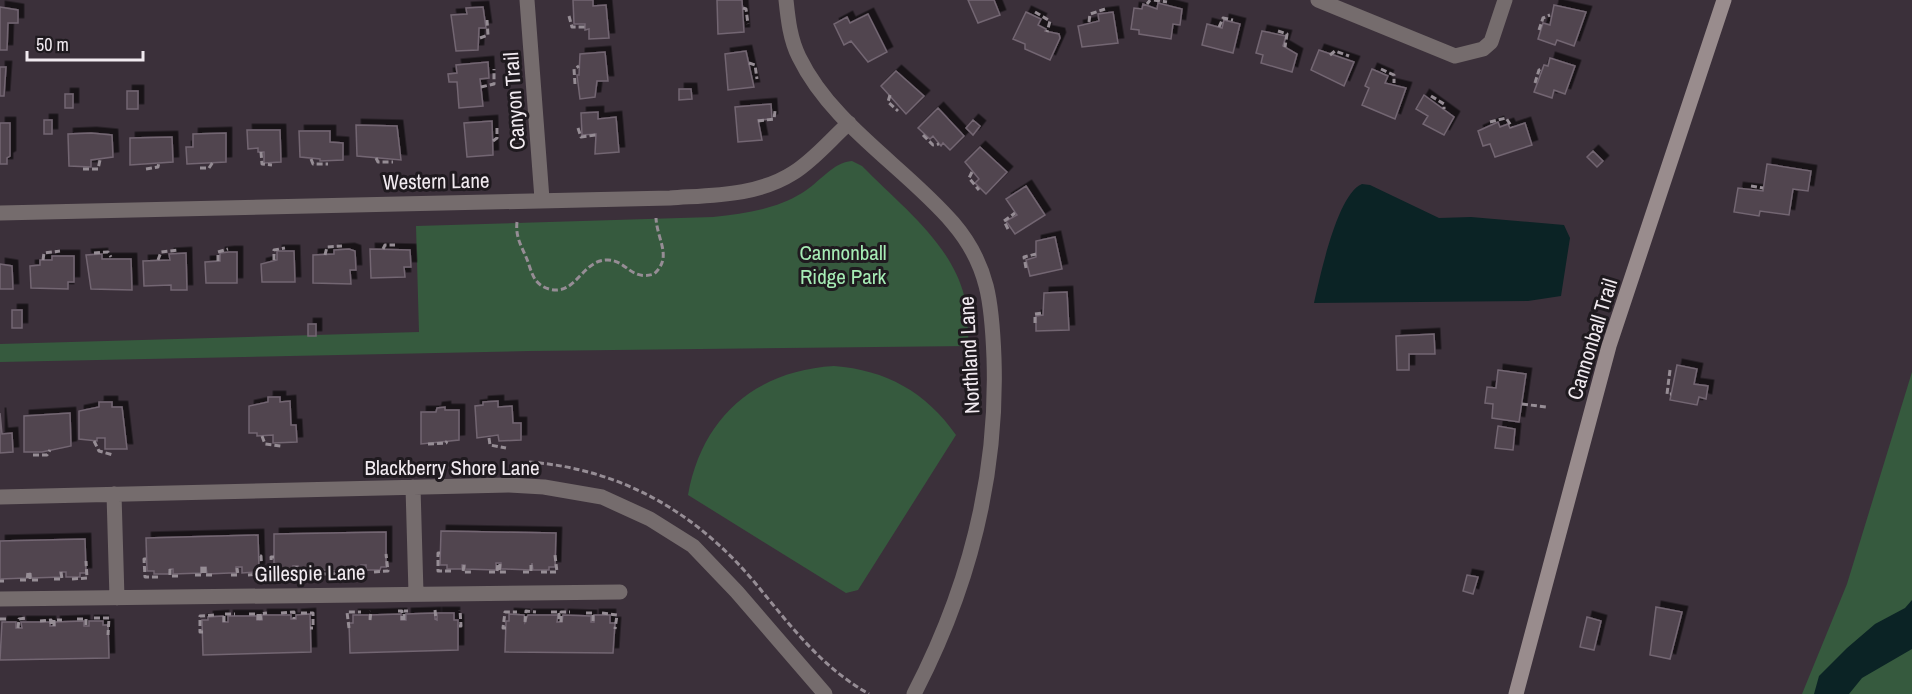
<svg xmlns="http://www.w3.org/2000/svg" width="1912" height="694" viewBox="0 0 1912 694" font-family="'Archivo Narrow',sans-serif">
  <defs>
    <filter id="shadow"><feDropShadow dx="5.5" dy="-5.5" stdDeviation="0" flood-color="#0009"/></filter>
  </defs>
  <rect width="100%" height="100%" fill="#3b303a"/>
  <path fill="#365a3e" d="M852,161L862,166C900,205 950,242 964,295C969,311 967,330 969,346L529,351L0,362V344L419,332L416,226L713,217C745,213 774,210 802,193C819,183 833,162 852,161Z
    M834,366C886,370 926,392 956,435L858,590L846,593L688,495C702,417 755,371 834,366Z
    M1912,372V694H1802L1847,584Z"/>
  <path fill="#0b2325" d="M1362,184L1370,185L1439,218L1471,217L1564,225L1570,238L1561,296L1528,301L1314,303C1320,277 1337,194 1362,184Z
    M1912,600V649L1862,678L1849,694H1814L1819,676L1847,648L1875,624L1905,608Z"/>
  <path fill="#514550" stroke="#736672" stroke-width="1.5" filter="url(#shadow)" d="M573,0H593V6L606,5L609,38L589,39V29L585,30V24H574Z
    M717,0H742L744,32L718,34Z
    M968,0H994L1000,15L978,23Z
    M1158,3L1182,9L1180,25L1173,24L1171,39L1139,34V30L1131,29L1134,8L1142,9L1143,4L1157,9Z
    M1554,5L1586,12L1574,46L1557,40L1555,45L1538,39L1543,23L1550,25Z
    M0,7L18,10V23H8L7,50H0Z
    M483,7L486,28H479L478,50L456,51L451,15L467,14L466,8Z
    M1026,12L1041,19L1038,25L1046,29L1045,31L1059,34L1060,38L1050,60L1025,49V44L1013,39Z
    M1113,12L1118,43L1082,47L1078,26L1099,21L1098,14Z
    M868,14L887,52L868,62L851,41L844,45L834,24L847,17L850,23Z
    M1224,20L1240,24L1233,53L1202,45L1207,24L1222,28Z
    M1262,31L1286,36L1283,46L1297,54L1292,72L1261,63L1263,55L1256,53Z
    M1319,50L1354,62L1344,86L1311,70Z
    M746,51L754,87L728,90L725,54Z
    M605,52L608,81H597L595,97L580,99L577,75H579L580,54Z
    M1550,58L1575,66L1565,94L1554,90L1552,98L1534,92L1544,65L1548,66Z
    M488,62L489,78L480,79L483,106L459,108L457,82H449L448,74L457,73L456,65Z
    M0,67H6L4,96H0Z
    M1372,69L1388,76L1385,83L1406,88L1395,119L1362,105L1369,88L1365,86Z
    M896,71L924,96L906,114L881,86Z
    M679,89H691L692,99L679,100Z
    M127,91H138V109H127Z
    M65,94H73V108H65Z
    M1424,95L1454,117L1444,135L1423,124L1428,116L1416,109Z
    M771,104L772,119L758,120L762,140L738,142L735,107Z
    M938,108L964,136L950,150L943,143L941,146L933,136L930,139L918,128Z
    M598,112V119L616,117L619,152L595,154L596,134L582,135L581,113Z
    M44,120H52V134H44Z
    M973,120L980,126L973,135L966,128Z
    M492,121L493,155L467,157L464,123Z
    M1498,122L1500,127L1508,124L1510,128L1525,123L1532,145L1495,157L1490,144L1483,146L1478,131Z
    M0,123H10V156L7,158V164H0Z
    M356,125L397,126L401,160L357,156Z
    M247,130H280L281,162L264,163V152H258V148L248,149Z
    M299,131H330V142L343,143V160L320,161V159L300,157Z
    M91,133L112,135L113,157L91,160V167L69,166L68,134Z
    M226,133V162L187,164L186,147H193V134Z
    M172,137L173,162L130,165V138Z
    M980,147L1007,172L986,194L975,183L979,179L965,162Z
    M1593,151L1603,161L1597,167L1587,157Z
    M1767,164L1811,171L1808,191L1793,189L1789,215L1760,211L1759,216L1734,212L1738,188L1763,191Z
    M1026,186L1045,215L1015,234L1006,221L1017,215L1006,199Z
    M1055,237L1062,269L1030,276L1026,260L1036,257V241Z
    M349,249L355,251L356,270H350L351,284L313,283V255L334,254V250Z
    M370,249L410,250L411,267H404L405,277L371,278Z
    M277,251H294L295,282H262L261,264L277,260Z
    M229,252H237V283H206L205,262L220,261V253Z
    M186,253L187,290H171V285L144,286L143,261L170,260L169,254Z
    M102,254V259H131L132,290L91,289L86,255Z
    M52,256H74V282H68V289L31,288L30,266L40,265V260H52Z
    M0,264L12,266L13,289H0Z
    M1067,292L1069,330L1036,331V316L1043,315L1044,293Z
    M12,310H22V328H12Z
    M308,324H316V336H308Z
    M1434,334L1435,354H1409V370H1397L1396,336Z
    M1677,365L1697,369L1694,384L1708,386L1706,399L1699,397L1697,405L1670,400Z
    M1498,370L1526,374L1519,422L1492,418L1493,404L1485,403L1487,387L1496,388Z
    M268,397H280V402L290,401L291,425H296L297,442L273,443V435L257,436V433H249V406L268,402Z
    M498,401V407L512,406L513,423H521V440L499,441L498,435L477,438L475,406L483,405V402Z
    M99,402H112V407H122L127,449H105V438H97V441L79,439V411L99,407Z
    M445,407V410H459V440L421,444V412H436L437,408Z
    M0,413L2,434L12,433L13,452L0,453Z
    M70,413L71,446L42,452H24V416Z
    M1498,426L1515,429L1513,450L1495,448Z
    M441,531L556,533L555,567H549V570H533L532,563L531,570L506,569H501V563H496V570L465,569V565H462V569H447V565H440Z
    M386,532V567H381L380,570H366V565H361V570L332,571V566H327V570L298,571V566H293V571H279V567H274V534Z
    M258,535L259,569H256V572L242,573V567H236V573H230L207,574L206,567H201V573L173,574V569H170L169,574H154V571H147L146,538Z
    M85,539L86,573H80V577H66V572H60L61,577L32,578L30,573L27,574V578L0,579V541Z
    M1467,575L1478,577L1473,594L1463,591Z
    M1656,607L1682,612L1670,659L1650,655Z
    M435,613V619L437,620V613H454V620H458V650L350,653L349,623H353V615H369L370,620V615L401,614V620H406V614Z
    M310,614L311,652L203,655L202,620H208V617L223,616V622H228V616H257V620H262V615H291V619H296V615Z
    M509,614L524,615L525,622L528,615H558L557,622H562L563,615L591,616V622H594V615H610V623H615L613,653L505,652L506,621H509Z
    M1587,617L1601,621L1594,650L1580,647Z
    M84,621V626H89V621H103V625H108L109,658L0,660L2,622H16V628H22L21,622H50V626H55V622Z"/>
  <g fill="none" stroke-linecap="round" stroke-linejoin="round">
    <path stroke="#968d95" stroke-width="3" stroke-dasharray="6 3" stroke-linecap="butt" d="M1154,0L1167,2
      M1147,4L1150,0
      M743,8L746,9L748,24
      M1035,12L1050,21L1047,32
      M569,16L572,27H585
      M1089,22L1090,14L1105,9
      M1219,27L1223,18L1233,20
      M1539,30L1543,18L1550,15
      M1278,31L1287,34L1285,47
      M480,38L488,35L487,20
      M1330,55L1335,51L1349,56
      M749,63L755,65L757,79
      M1381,69L1394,75V83
      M1535,83L1539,70L1543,68
      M575,84L574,69L579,66
      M481,87L494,84V69
      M890,95L888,102L898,111
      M1431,96L1444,104V109
      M758,121L774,119L775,111
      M1490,122L1506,118L1512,127
      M578,128L581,137L596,135
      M923,135L933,145L939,144
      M493,141L497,138V128
      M261,152L262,164L272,165
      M376,158L378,162H393
      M311,159L313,164H328
      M200,168H209L213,162
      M83,169H98L100,160
      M146,169L158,167L159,162
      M972,172L969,178L979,190
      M1751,186L1763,188
      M517,222C515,240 524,249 529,265C533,277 536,285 549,289C576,297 582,259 608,260C628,261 630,281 654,274C673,257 657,240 656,218
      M1008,229L1004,221L1015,213
      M383,249L385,245H395
      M94,253L108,252L111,257
      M325,255L327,247L342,246
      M43,260L44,253L60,251
      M158,260L161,252L178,250
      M274,260V250L285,248
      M218,261V252L228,249
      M1026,268L1024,257L1036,254
      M1035,323V314L1043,313
      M1670,370L1667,394H1671
      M1522,404L1546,407
      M262,436L265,444L281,446
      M489,438L490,445L506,448
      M94,441L99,451L113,455
      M428,444L446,443L447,441
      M33,455H47L50,450
      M529,462C622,469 697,513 756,584C790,625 821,667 869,694
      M440,553H438V571H454
      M274,557H271L272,574L287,573
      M146,559H144L145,577H160
      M500,564L499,572H506
      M464,565L463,572H472
      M296,566V574H305
      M331,566V574L339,573
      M205,567V575H214
      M170,569V576H179
      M374,572L388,571L386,554
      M489,572H497L498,563
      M523,572H531V563
      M541,572H557L555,555
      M30,573V580H39
      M355,573H364L363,565
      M322,574H329L328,566
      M195,575H202V567
      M231,575H238L237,568
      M248,575L262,574L261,556H259
      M54,579H62L61,572
      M72,579L87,578L86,561
      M20,580H27L28,573
      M0,581H4
      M435,610L436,619
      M398,611H402V620
      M551,612H559V622
      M281,613L294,612V619
      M301,613H313V628H310
      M586,613H593V622
      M602,613L617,615L615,629
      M249,614H258V620
      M94,618H109L108,635
      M0,619H9
      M77,619H86V626
      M261,620L260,614L267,613
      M370,620L371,611
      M404,620V611H408
      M40,621L51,620V626
      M224,622V614H235
      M525,622L526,611L536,612
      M561,622V612H570
      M54,626V620H62
      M459,626H461L460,610
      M18,628L19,619L27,618
      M349,628L347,612H361
      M506,628H503L505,612H517
      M203,632H200V616L215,615"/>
    <path stroke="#756c6d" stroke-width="15" d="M527,0L542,199
      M786,0C788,19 790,39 799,57C832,125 905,167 953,223C989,265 992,305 994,358C998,478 969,588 914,694
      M1318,0L1455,56L1483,49L1491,42L1505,0
      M0,213L670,198C712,195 757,196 793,173C814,160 831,139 849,123
      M413,487L416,593
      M114,494L117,598
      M0,497L509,485L544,487L602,497L650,519L693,546L737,592L825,694
      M0,599L620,592"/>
    <path stroke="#998c8d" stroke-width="15" d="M1516,694L1609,346L1724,0"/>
  </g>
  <g text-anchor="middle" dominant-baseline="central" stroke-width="6" stroke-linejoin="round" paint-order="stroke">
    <g font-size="21" fill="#f1eaf0" stroke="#1f1a1f">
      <text transform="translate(514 101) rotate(-94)">Canyon Trail</text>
      <text transform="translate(436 181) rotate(-1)">Western Lane</text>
      <text transform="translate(1592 339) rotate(-73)">Cannonball Trail</text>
      <text transform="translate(969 355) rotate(-93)">Northland Lane</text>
      <text x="452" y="467">Blackberry Shore Lane</text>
      <text transform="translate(310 573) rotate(-1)">Gillespie Lane</text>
    </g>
    <g font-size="21" fill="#a6ecb5" stroke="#1f1a1f">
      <text x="843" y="252">Cannonball<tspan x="843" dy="24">Ridge Park</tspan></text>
    </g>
  </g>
  <path d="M27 51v9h116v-9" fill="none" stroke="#f1eaf0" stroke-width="3"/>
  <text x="36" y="51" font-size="18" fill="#f1eaf0" stroke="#1f1a1f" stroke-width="4.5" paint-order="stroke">50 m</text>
</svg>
